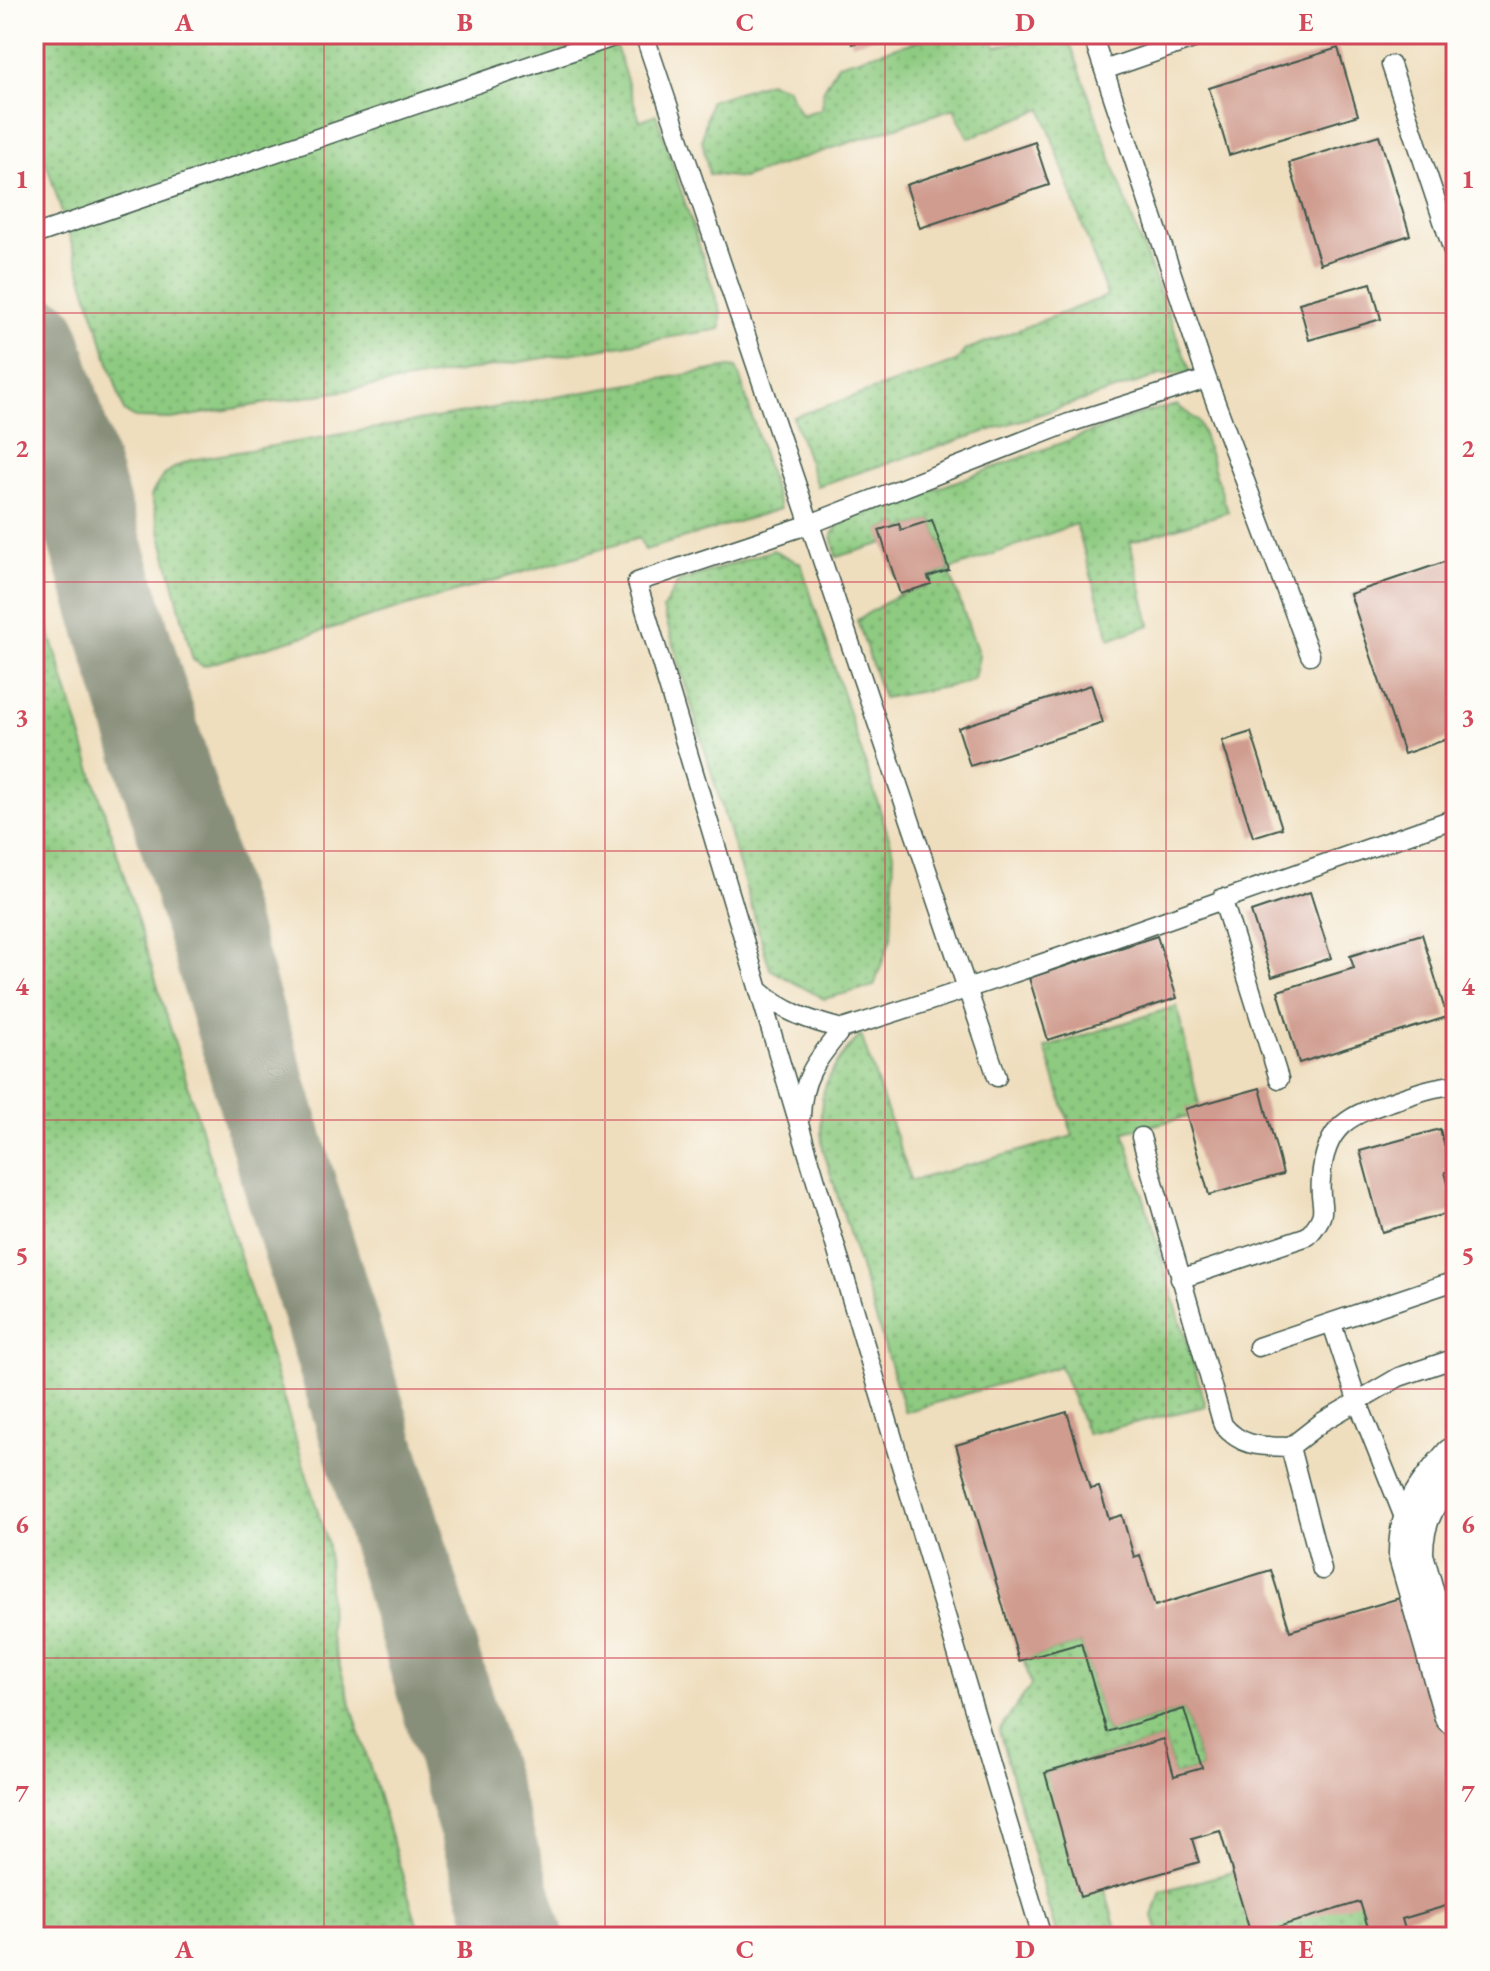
<svg xmlns="http://www.w3.org/2000/svg" width="1490" height="1971" viewBox="0 0 1490 1971" font-family="'EB Garamond',serif">
  <defs>
    <pattern id="grass-dots" width="8" height="8" patternUnits="userSpaceOnUse" patternTransform="scale(2)"><rect width="8" height="8" fill="#8ecb81"/><path d="M2 2h.1M6 6h.1" fill="none" stroke="#73a66a" stroke-width="1.8" stroke-linecap="round"/></pattern>
  </defs>
  <rect width="100%" height="100%" fill="#fdfcf7"/>
  <filter id="ink" filterUnits="userSpaceOnUse"><feTurbulence type="fractalNoise" baseFrequency=".0125" numOctaves="2"/><feDisplacementMap in="SourceGraphic" scale="16" xChannelSelector="R" yChannelSelector="G"/><feConvolveMatrix kernelMatrix="1 2 1 2 8 2 1 2 1" color-interpolation-filters="sRGB"/></filter>
  <filter id="wash" filterUnits="userSpaceOnUse"><feTurbulence type="fractalNoise" baseFrequency=".006" numOctaves="4" result="noise"/><feDisplacementMap in="SourceGraphic" scale="32" xChannelSelector="R" yChannelSelector="G"/><feGaussianBlur stdDeviation="1.8" result="paint"/><feColorMatrix in="noise" values="0 0 0 0 0 0 0 0 0 0 0 0 0 0 0 0 0 1.4 0 .05"/><feComposite in="paint" operator="in"/></filter>
  <g filter="url(#wash)">
    <rect width="100%" height="100%" fill="#efdebe"/>
    <path fill="url(#grass-dots)" stroke="#56845a" stroke-width="2" d="M34,34H612L640,121L656,114L721,313V329L171,419L135,418L124,411L34,123Z
      M941,34H987L997,47L1042,34H1067L1137,232L1191,373L1161,375L817,486L793,417L956,362L965,350L1107,296L1042,109L968,138L954,108L742,178L709,174L702,139L710,101L769,82L787,88L801,115L822,109L823,91L838,64Z
      M730,367L736,368L739,374L780,509L645,550L639,538L203,666L193,660L151,496C161,475 170,468 191,460Z
      M1177,405L1199,422L1228,512L1130,542L1150,625L1110,639L1076,524L949,570L979,656L974,678L962,684L883,698L857,620L900,594L930,584L928,577L949,570L932,520L901,530L899,524L880,530L884,543L836,557L832,534L842,521L897,503L1146,412Z
      M773,550L801,564L894,853L891,938L874,986L824,999L770,969L663,609L678,582Z
      M34,581L328,1545L330,1634L421,1937H34Z
      M1177,1006L1199,1105L1187,1117L1124,1132L1206,1406L1087,1434L1060,1366L905,1412L823,1149C816,1096 823,1074 861,1035L911,1181L1073,1136L1045,1048Z
      M1081,1643L1107,1732L1184,1709L1202,1768L1174,1776L1164,1739L1045,1773L1105,1889L1118,1937H1057L999,1731L1031,1685L1024,1659Z
      M1233,1872L1360,1902L1371,1937H1160L1153,1916L1161,1891Z"/>
    <g fill="none" stroke-linecap="round" stroke-linejoin="round">
      <path stroke="#878e79" stroke-width="92" d="M34,340L518,1937"/>
    </g>
    <g id="blocks">
      <path fill="#d09c8f" d="M848,34H881V35L852,44Z
        M1338,48L1358,115L1229,155L1209,88Z
        M1379,135L1410,235L1320,264L1289,163Z
        M1035,142L1049,185L920,228L906,185Z
        M1371,283L1381,319L1309,340L1299,303Z
        M932,520L949,570L928,577L931,584L900,594L879,530L899,524L901,530Z
        M1456,558V736L1404,754L1350,594Z
        M1091,685L1103,723L970,766L958,728Z
        M1251,732L1282,828L1253,837L1222,741Z
        M1310,892L1331,958L1272,977L1251,912Z
        M1422,934L1447,1017L1299,1063L1278,991L1354,968L1350,956Z
        M1157,936L1177,998L1048,1040L1029,978Z
        M1260,1088L1283,1174L1209,1195L1185,1109Z
        M1440,1129L1451,1170L1445,1172L1455,1211L1382,1232L1360,1151Z
        M1067,1412L1090,1489L1099,1487L1109,1519L1122,1515L1134,1557L1140,1555L1155,1606L1271,1570L1290,1631L1416,1593L1456,1728V1903L1402,1919L1407,1937H1371L1360,1902L1251,1935L1220,1831L1192,1839L1199,1862L1080,1897L1045,1773L1164,1739L1174,1776L1202,1768L1184,1709L1107,1732L1081,1643L1019,1661L956,1445Z"/>
    </g>
  </g>
  <g filter="url(#ink)">
    <use href="#blocks" fill-opacity="0" stroke="#3e5549" stroke-width="2"/>
    <g fill="none" stroke-linecap="round" stroke-linejoin="round">
      <defs>
        <path id="service" d="M644,34L997,1077
          M1092,34L1207,379L1310,655
          M1391,65L1456,260
          M1104,70L1207,34
          M34,235L622,34
          M1222,898L1279,1079
          M759,990C783,1012 811,1021 842,1029C818,1059 802,1076 801,1116
          M842,1029C1049,965 1251,888 1456,818
          M1141,1137L1223,1425C1242,1448 1262,1446 1290,1447
          M1180,1279L1308,1236C1332,1209 1318,1208 1321,1179C1325,1124 1350,1115 1396,1100C1416,1093 1435,1086 1456,1085
          M1332,1324L1357,1400L1407,1525
          M1258,1347L1455,1281
          M1322,1570L1290,1447L1322,1422L1399,1377L1456,1358
          M1042,1937L637,582L810,524L1069,423L1207,379"/>
        <path id="secondary" d="M1456,1459C1429,1491 1410,1513 1411,1556L1456,1713"/>
      </defs>
      <use href="#service" stroke="#3e5549" stroke-width="21"/>
      <use href="#secondary" stroke="#3e5549" stroke-width="47"/>
      <use href="#service" stroke="#fff" stroke-width="18"/>
      <use href="#secondary" stroke="#fff" stroke-width="44"/>
    </g>
  </g>
  <path fill="none" stroke="#d1495b" stroke-width="2" stroke-opacity="0.55" d="M324,34V1937M605,34V1937M885,34V1937M1166,34V1937M34,313H1456M34,582H1456M34,851H1456M34,1120H1456M34,1389H1456M34,1658H1456"/>
  <rect width="1490" height="1971" fill="none" stroke="#fdfcf7" stroke-width="88"/>
  <rect x="44" y="44" width="1402" height="1883" fill="none" stroke="#d1495b" stroke-width="3"/>
  <g font-size="26" text-anchor="middle" font-weight="bold" fill="#d1495b">
    <text x="184" y="31">A</text>
    <text x="465" y="31">B</text>
    <text x="745" y="31">C</text>
    <text x="1025" y="31">D</text>
    <text x="1306" y="31">E</text>
    <text x="22" y="188">1</text>
    <text x="1468" y="188">1</text>
    <text x="22" y="457">2</text>
    <text x="1468" y="457">2</text>
    <text x="22" y="726">3</text>
    <text x="1468" y="726">3</text>
    <text x="22" y="995">4</text>
    <text x="1468" y="995">4</text>
    <text x="22" y="1264">5</text>
    <text x="1468" y="1264">5</text>
    <text x="22" y="1533">6</text>
    <text x="1468" y="1533">6</text>
    <text x="22" y="1802">7</text>
    <text x="1468" y="1802">7</text>
    <text x="184" y="1958">A</text>
    <text x="465" y="1958">B</text>
    <text x="745" y="1958">C</text>
    <text x="1025" y="1958">D</text>
    <text x="1306" y="1958">E</text>
  </g>
</svg>
